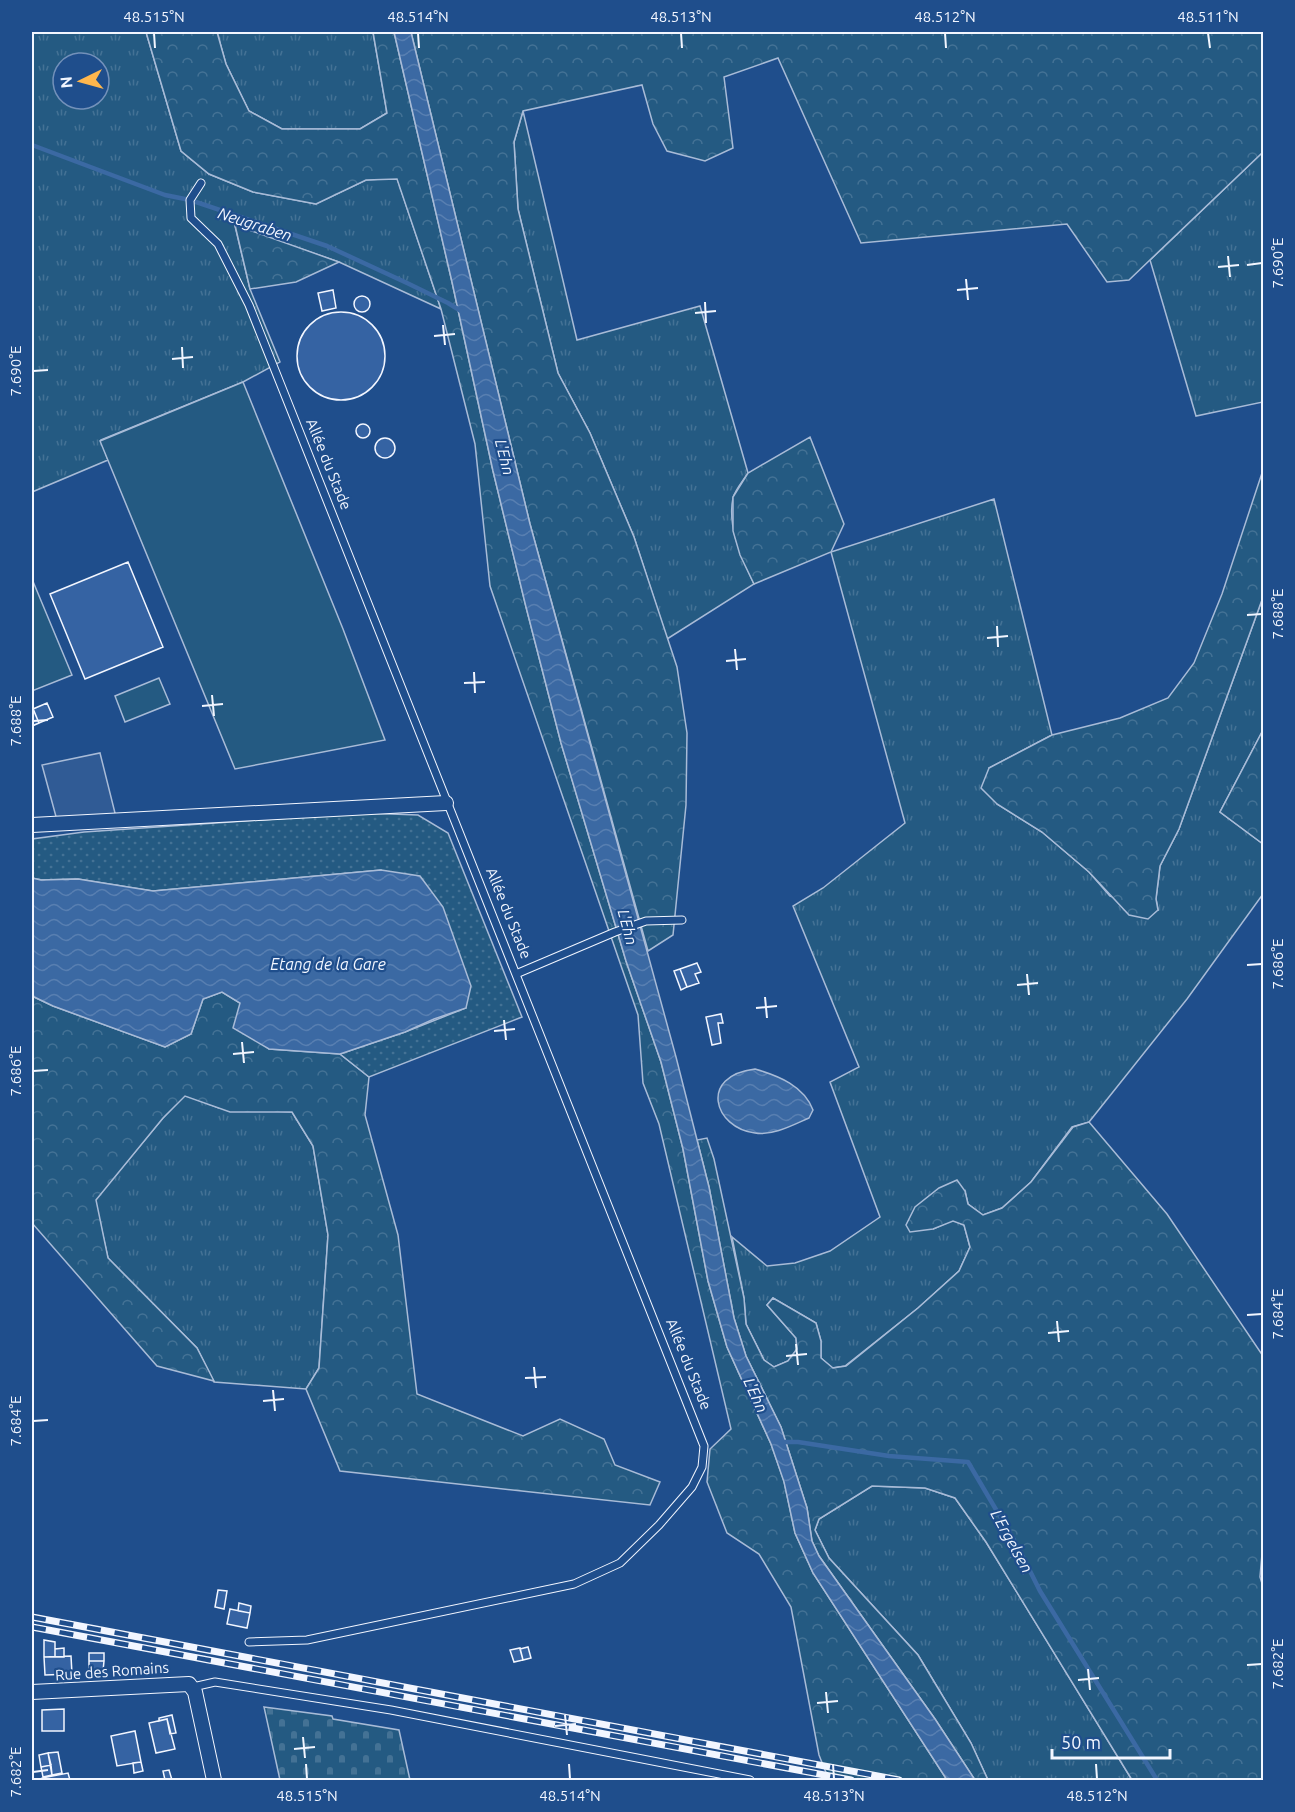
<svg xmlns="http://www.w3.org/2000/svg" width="1295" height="1812" viewBox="0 0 1295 1812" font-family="Ubuntu,sans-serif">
  <defs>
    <pattern id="grass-tufts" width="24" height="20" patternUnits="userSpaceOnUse" patternTransform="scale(1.5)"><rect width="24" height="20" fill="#245a82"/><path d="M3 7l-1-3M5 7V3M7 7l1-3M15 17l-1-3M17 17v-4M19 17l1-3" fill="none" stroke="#447295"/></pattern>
    <pattern id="forest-crowns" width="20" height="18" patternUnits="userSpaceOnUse" patternTransform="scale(1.5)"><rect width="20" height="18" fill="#245a82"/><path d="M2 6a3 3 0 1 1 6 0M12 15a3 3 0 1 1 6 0" fill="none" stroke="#447295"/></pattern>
    <pattern id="cemetery-stones" width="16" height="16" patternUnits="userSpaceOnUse" patternTransform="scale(1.5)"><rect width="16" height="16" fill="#245a82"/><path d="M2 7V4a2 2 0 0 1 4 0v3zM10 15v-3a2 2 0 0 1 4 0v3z" fill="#447295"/></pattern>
    <pattern id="park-dots" width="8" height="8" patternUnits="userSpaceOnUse" patternTransform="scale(1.5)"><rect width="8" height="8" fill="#245a82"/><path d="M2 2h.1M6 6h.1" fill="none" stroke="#447295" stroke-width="1.8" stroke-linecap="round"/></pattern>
    <pattern id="water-waves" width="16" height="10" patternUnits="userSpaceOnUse" patternTransform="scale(1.5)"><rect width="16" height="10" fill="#3b69a3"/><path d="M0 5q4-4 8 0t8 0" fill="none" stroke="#587fb1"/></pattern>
  </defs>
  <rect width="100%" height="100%" fill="#1f4e8c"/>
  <path fill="url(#grass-tufts)" stroke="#a8bbd7" stroke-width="1.5" fill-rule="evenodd" d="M32,32H146L181,151L209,174L253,192L316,204L366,180L397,178L441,309L339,262L235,226L250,289L280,362L243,382L101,440L108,460L32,492ZM63,63H99V99H63Z
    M217,32H373L387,113L360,129H282L249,111L226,64Z
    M523,111L577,340L700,306L748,473C743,481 735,490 733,498C727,528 742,557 754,584L667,639L634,537L590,433L558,373L518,209L514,142Z
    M1263,152V402L1196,416L1150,260Z
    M994,499L1052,735L989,768L997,804L1042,832L1089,872L1110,896L1158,910L1156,899L1160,866L1179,829L1263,597V730L1220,812L1263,844V894L1187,999L1089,1122L1072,1127L1031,1182L1002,1208L983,1215L968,1204L965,1191L933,1229L953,1220L964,1225L970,1247L959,1271L918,1308L845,1366L832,1368L821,1358V1341L816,1323L773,1298L767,1305L796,1338L797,1349L788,1361L774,1367L764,1360L746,1324L744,1298L732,1237L767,1266L795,1263L830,1251L880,1217L830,1082L859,1067L793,906L823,888L905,823L831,552Z
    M185,1095L219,1108L292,1112L313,1146L328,1235L319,1368L306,1389L214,1382L197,1348L108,1258L95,1200L163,1118Z
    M872,1486L925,1488L955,1498L986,1542L1132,1780H988L971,1743L918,1655L829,1558L815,1530L819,1519Z"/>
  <path fill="url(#forest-crowns)" stroke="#a8bbd7" stroke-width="1.5" d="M146,32H217L226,64L249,111L282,129H360L387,113L373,32H394L452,282L493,471L526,607L561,743L626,961L661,1062L683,1149L708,1281L727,1347L771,1444L784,1481L795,1533L813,1573L947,1780H829L819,1755L791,1607L759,1554L727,1533L707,1482L710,1449L731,1429L659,1124L643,1083L638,1015L490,586L475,444L441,309L397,179L366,180L316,204L253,192L209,174L181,151Z
    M411,32H1263V152L1129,280L1107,282L1067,224L861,243L778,58L724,77L733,148L705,161L667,151L653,124L642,85L523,111L514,142L518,209L558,373L590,433L634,537L677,667L687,733L686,805L673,935L648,951L530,524Z
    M235,225L339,262L296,282L250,289Z
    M810,437L844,524L831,552L754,584L740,555L733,531V497L748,473Z
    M1263,470V597L1179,829L1160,866L1156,899L1158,910L1148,919L1129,915L1089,872L1042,832L997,804L981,788L989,768L1052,735L1120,718L1168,698L1194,663L1222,594Z
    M1263,730L1264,844H1263L1220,812Z
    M222,992L240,1003L269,1049L340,1054L369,1077L365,1115L398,1235L417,1394L523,1436L560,1419L604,1439L615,1465L660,1482L650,1505L340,1471L306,1389L319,1368L328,1235L313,1146L292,1112H230L185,1096L163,1118L96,1200L108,1258L197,1348L214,1381L157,1366L32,1223V996L53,1006L165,1047L191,1034L203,999Z
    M1089,1122L1167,1214L1263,1356L1264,1531L1260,1577L1264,1590L1263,1780H1132L986,1542L955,1498L925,1488L872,1486L819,1519L815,1530L829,1558L918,1655L971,1743L988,1780H975L935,1719L819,1556L812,1541L807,1508L781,1427L746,1356L734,1318L709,1187L697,1140L707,1138L714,1159L744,1298L746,1324L764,1360L774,1367L788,1361L797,1349L796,1338L767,1305L773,1298L816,1323L821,1341V1358L833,1368L846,1366L918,1308L959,1271L970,1247L964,1225L953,1221L933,1229L910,1232L906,1225L915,1207L939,1188L957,1180L965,1191L968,1204L983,1215L1002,1208L1031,1182L1073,1127Z"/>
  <path fill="url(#cemetery-stones)" stroke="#a8bbd7" stroke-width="1.5" d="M264,1707L332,1716L333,1719L399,1730L410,1780H280Z"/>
  <path fill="url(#park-dots)" stroke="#a8bbd7" stroke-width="1.5" d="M364,813L418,815L448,833L522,1017L369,1077L340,1054L405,1032L466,1008L381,870L153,891L78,879L41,880L32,878V839L84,832Z"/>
  <path fill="#245a82" stroke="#a8bbd7" stroke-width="1.5" d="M243,382L343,629L385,740L235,769L100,441Z
    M32,579L72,675L32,691Z
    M159,678L170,704L125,722L115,696Z"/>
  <path fill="#305b95" stroke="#a8bbd7" stroke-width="1.5" d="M100,753L117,821L58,824L42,765Z"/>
  <path fill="url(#water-waves)" stroke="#a8bbd7" stroke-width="1.5" d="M394,32H411L530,524L676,1057L709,1187L734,1318L746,1356L781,1427L807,1508L812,1541L819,1556L935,1719L975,1780H947L813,1573L795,1533L784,1482L771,1444L727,1347L708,1281L683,1149L661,1062L626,961L561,743L526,607L493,471L452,282Z
    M381,870L420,876L443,907L471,986L466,1008L434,1019L405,1032L340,1054L269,1049L233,1028L240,1003L222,992L203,999L191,1034L165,1047L53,1006L32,996V878L41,880L78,879L153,891Z
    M755,1069C779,1076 804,1086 813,1110L809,1118C793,1125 773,1136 755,1133C714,1128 698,1076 755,1069Z"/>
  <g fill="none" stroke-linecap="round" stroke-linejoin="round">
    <path stroke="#3b69a3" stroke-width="4.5" d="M32,145L165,195L190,200L327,246L407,283L448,303L461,311
      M781,1442H798L889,1456L968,1462L1018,1547L1040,1591L1157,1780"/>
  </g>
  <path fill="#3563a3" stroke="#f2f6ff" stroke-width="1.5" d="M333,290L336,308L322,311L318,293Z
    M354 304a8 8 0 1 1 16 0a8 8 0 1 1-16 0Z
    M297 356a44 44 0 1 1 88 0a44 44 0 1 1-88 0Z
    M356 431a7 7 0 1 1 14 0a7 7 0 1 1-14 0Z
    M375 448a10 10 0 1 1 20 0a10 10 0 1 1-20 0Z
    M128,562L163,647L85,679L50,594Z
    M47,703L53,717L39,723L33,709Z
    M32,706L39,723L32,726Z
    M697,963L701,972L695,974L699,983L687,987L680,969Z
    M680,969L687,987L681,990L674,971Z
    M721,1014L723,1023H718L721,1043L712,1045L706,1017Z
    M218,1590L227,1591L224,1609L215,1607Z
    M239,1603L251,1606L250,1613L238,1611Z
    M230,1609L250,1613L247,1628L227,1624Z
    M44,1640L55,1642V1657H44Z
    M528,1647L531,1658L523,1660L520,1649Z
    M64,1648V1657H55V1649Z
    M520,1648L523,1660L514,1662L510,1650Z
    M89,1653H104V1661H89Z
    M71,1656L72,1674L45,1675L44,1657Z
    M89,1661H104L103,1671H89Z
    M64,1709V1731H42V1710Z
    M172,1715L176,1733L170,1734L167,1719L159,1721V1718Z
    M167,1719L175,1749L156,1753L149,1723Z
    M135,1731L141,1762L117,1766L111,1736Z
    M58,1752L62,1773L52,1775L48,1753Z
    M48,1753L51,1765L41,1767L39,1755Z
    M141,1762L143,1771L134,1773L133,1763Z
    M51,1765L52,1775L43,1777L41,1767Z
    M169,1770L172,1780H165L163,1771Z
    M68,1773L70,1780H42V1778Z"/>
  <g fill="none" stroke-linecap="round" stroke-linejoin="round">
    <defs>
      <path id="service" d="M201,183L190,200L191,218L218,244L249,305L704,1446L702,1467L692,1487L659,1525L620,1563L574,1584L307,1640L249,1642
        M516,974L615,932L646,921L682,920
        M193,1687L215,1682L391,1710L750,1780"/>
      <path id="minor" d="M32,825L446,803
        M32,1692L189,1684L195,1692L214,1780"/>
    </defs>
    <use href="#service" stroke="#f2f6ff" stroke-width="9"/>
    <use href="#minor" stroke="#f2f6ff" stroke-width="16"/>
    <use href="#service" stroke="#1f4e8c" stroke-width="7"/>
    <use href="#minor" stroke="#1f4e8c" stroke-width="14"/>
    <defs>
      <path id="rail" d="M32,1617L899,1780
        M32,1627L851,1780"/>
    </defs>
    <use href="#rail" stroke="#f2f6ff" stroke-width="7"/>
    <use href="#rail" stroke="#1f4e8c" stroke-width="4.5" stroke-dasharray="14" stroke-linecap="butt"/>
  </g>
  <path fill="none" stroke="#f2f6ff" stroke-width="2" d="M154,33L155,48M418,33L419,48M681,33L682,48M945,33L946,48M1208,33L1210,48M1228,256L1230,277M1247,265L1262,263M1218,267L1239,265M966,279L968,300M957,290L978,288M705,302L706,323M695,313L716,311M443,325L445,345M434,336L455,334M182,347L183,368M172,359L193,357M33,371L48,370M1247,615L1262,614M997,626L998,647M987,638L1008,636M735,649L737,670M726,661L746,659M474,672L475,693M464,683L485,682M212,695L214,716M202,706L223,704M33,721L48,720M1247,965L1262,964M1027,974L1029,995M1017,985L1038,983M765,997L767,1018M756,1008L777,1006M504,1020L506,1040M494,1031L515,1029M242,1042L244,1063M233,1054L254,1052M33,1071L48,1070M1247,1315L1262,1314M1057,1321L1059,1342M1048,1333L1069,1331M796,1344L798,1365M786,1356L807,1354M534,1367L536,1388M525,1378L546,1377M273,1390L275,1411M263,1401L284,1399M33,1421L48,1420M1247,1665L1262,1664M1088,1669L1090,1690M1078,1680L1099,1678M826,1692L828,1713M817,1703L838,1701M565,1715L567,1735M555,1726L576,1724M303,1737L305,1758M294,1749L315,1747M306,1764L307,1779M569,1764L570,1779M833,1764L834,1779M1096,1764L1097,1779M33,1772L48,1770"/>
  <g text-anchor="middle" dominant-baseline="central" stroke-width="4.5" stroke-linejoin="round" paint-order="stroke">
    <g font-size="15" fill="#f2f6ff" stroke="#1f4e8c">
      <text transform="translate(329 464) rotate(68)">Allée du Stade</text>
      <text transform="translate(509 913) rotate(68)">Allée du Stade</text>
      <text transform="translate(689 1364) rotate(68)">Allée du Stade</text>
      <text transform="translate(112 1671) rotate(-4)">Rue des Romains</text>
    </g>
    <g font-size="16" font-style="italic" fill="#f2f6ff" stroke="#1f4e8c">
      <text transform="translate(255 224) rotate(18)">Neugraben</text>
      <text transform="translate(505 457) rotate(76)">L'Ehn</text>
      <text transform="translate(628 927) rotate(75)">L'Ehn</text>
      <text x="328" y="964">Etang de la Gare</text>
      <text transform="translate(756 1395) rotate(65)">L'Ehn</text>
      <text transform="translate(1012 1541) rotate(61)">L'Ergelsen</text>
    </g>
  </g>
  <rect width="1295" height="1812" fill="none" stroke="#1f4e8c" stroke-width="66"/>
  <g transform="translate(81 81) rotate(265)"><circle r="28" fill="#1f4e8c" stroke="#7391ba" stroke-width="1.5"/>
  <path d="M0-4.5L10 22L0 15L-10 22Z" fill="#ffb74d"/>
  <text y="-9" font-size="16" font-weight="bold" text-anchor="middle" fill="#f2f6ff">N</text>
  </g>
  <path d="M1052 1749v9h118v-9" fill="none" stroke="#f2f6ff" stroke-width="3"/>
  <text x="1061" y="1749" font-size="18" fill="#f2f6ff" stroke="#1f4e8c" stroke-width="4.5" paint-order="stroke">50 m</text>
  <rect x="33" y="33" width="1229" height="1746" fill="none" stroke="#f2f6ff" stroke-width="2"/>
  <g font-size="15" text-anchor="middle" fill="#f2f6ff">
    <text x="154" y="22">48.515°N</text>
    <text x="418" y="22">48.514°N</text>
    <text x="681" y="22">48.513°N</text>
    <text x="945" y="22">48.512°N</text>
    <text x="1208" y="22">48.511°N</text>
    <text transform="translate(1278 263) rotate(-90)" y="5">7.690°E</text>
    <text transform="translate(16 371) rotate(-90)" y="5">7.690°E</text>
    <text transform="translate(1278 614) rotate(-90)" y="5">7.688°E</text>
    <text transform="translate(16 721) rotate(-90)" y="5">7.688°E</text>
    <text transform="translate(1278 964) rotate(-90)" y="5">7.686°E</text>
    <text transform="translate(16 1071) rotate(-90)" y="5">7.686°E</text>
    <text transform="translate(1278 1314) rotate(-90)" y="5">7.684°E</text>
    <text transform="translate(16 1421) rotate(-90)" y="5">7.684°E</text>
    <text transform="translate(1278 1664) rotate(-90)" y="5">7.682°E</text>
    <text transform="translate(16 1772) rotate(-90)" y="5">7.682°E</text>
    <text x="307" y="1801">48.515°N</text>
    <text x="570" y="1801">48.514°N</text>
    <text x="834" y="1801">48.513°N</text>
    <text x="1097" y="1801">48.512°N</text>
  </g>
</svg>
